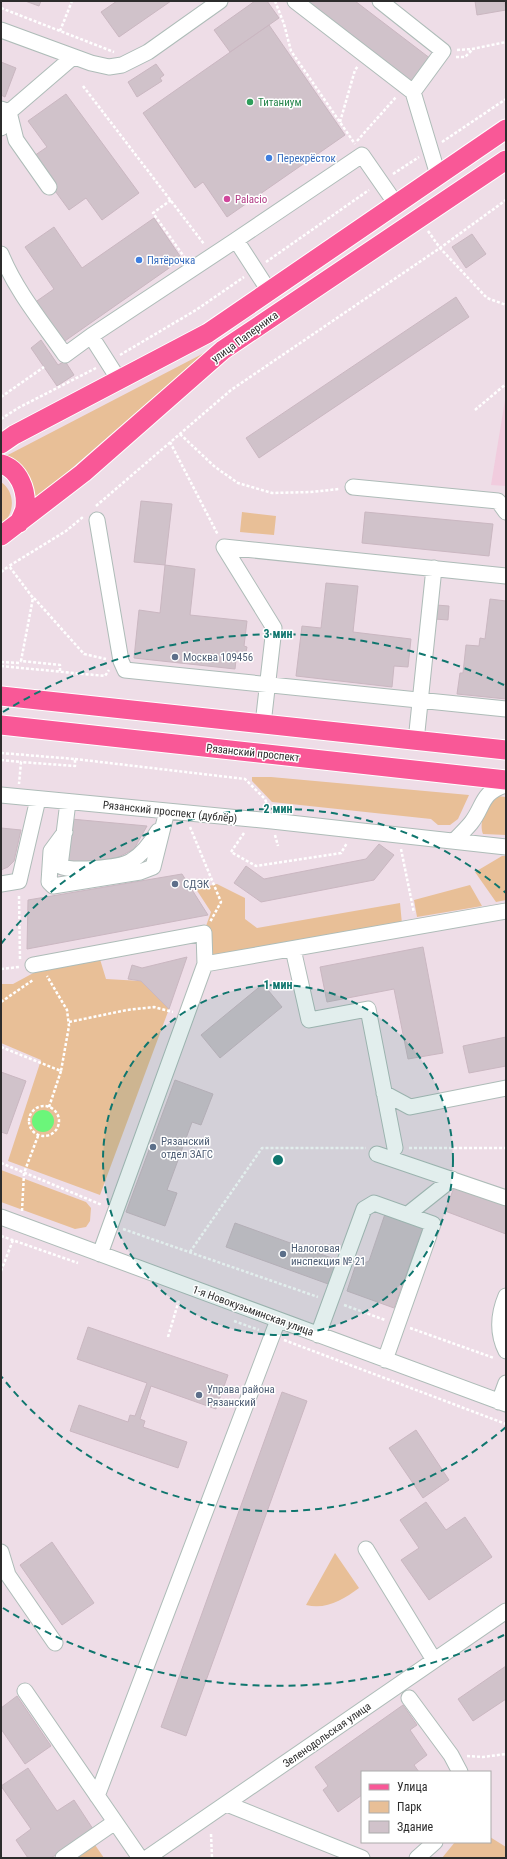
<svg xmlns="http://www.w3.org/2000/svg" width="507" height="1859" viewBox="0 0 507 1859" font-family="'Roboto Condensed',sans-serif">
  <rect width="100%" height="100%" fill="#eedde7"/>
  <path fill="#f1ccde" d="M506,394V486L491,485Z"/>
  <path fill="#e8bf97" d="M206,352L34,501L4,457Z
    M1,482C16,492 15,515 1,525Z
    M242,512L276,516L274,535L240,532Z
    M252,777H271L469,795L458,819L450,825H438L431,819L272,802L252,781Z
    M497,796L506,797V835L483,834C478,821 487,803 497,796Z
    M502,856H506V900L496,902L475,872Z
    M217,884L245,898V919L257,928L400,903L402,924L209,960L212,938L206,926L211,912L196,889Z
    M470,885L482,906L417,917L414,900Z
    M99,956L106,979L141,981L169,1009L100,1195L8,1161L41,1060L1,1043V984H13L50,964Z
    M1,1170L86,1202L91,1208L90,1221L86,1227L75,1229L1,1202Z
    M335,1553L359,1588C343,1600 326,1610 306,1605Z
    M490,1837L506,1847V1858H442L455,1842H490Z
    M93,1842L104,1858H69Z"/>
  <path fill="#6bf67a" d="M32 1121a11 11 0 1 1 22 0a11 11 0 1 1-22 0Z"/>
  <path fill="#d0c2ca" stroke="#cab7c1" d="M25,1H41L39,6Z
    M117,1H171L119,37L101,12Z
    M255,1H267L279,18L230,52L214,30Z
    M306,1H355L431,59L414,83Z
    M475,1H504L506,10L477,15Z
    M269,25L345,135L227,217L203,182L195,188L143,113Z
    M1,62L16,68L5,97L1,95Z
    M156,64L164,75L160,78L162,81L137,97L128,82Z
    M66,94L139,193L102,220L86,198L69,210L31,158L47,147L28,121Z
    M154,218L182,259L62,343L34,303L54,289L25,247L54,227L82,268Z
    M472,234L486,254L466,268L452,247Z
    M456,297L469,317L259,458L246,438Z
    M41,340L58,365L65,361L74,375L57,386L31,348Z
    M141,501L172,504L165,565L134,562Z
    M365,512L493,524L489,556L362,543Z
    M165,565L195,569L190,615L247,621L244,646L247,647L246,652L237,651L235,669L134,658L139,610L160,613Z
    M326,583L358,586L353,632L411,639L408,667L394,666L392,687L296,676L302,626L321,628Z
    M490,599L506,601V699L457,694L460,673H463L466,645L479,646L480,638L485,639Z
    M436,605L449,606L448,620L435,619Z
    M71,819L147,826L134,849L113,860L64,863Z
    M1,828L21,830L14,861L8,867L1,870Z
    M379,844L394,855L374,880L261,902L234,883L246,866L264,879L366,859Z
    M182,874L208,915L27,949L28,900Z
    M423,947L443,1053L408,1059L394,989L327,1002L320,967Z
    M187,957L169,1009L141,981L128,979L132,965L142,968Z
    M263,984L282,1007L220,1058L201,1035Z
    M506,1037V1066L469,1073L463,1046Z
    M1,1072L26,1081L7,1134L1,1132Z
    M175,1080L213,1094L201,1125L192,1122L167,1190L177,1193L165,1226L126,1212Z
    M455,1185L506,1204V1234L445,1211Z
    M385,1214L423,1228L394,1308L347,1291L355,1267L369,1261Z
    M235,1223L340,1261L331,1285L226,1247Z
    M88,1327L228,1375L216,1409L151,1386L140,1419L145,1421L143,1427L187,1442L178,1468L70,1431L79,1405L128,1422L130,1415L135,1416L147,1383L77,1359Z
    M282,1392L307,1401L186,1736L161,1727Z
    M416,1430L449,1480L423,1498L389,1448Z
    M426,1502L446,1530L465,1517L492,1557L429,1600L401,1560L419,1548L400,1520Z
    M52,1542L94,1603L62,1625L20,1565Z
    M506,1666V1699L473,1721L458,1699Z
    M17,1696L51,1746L25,1764L1,1729V1708Z
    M403,1705L417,1725L410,1730L427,1755L414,1765L419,1772H362V1795L338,1812L323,1790L328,1786L315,1767Z
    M28,1768L57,1811L74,1800L93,1829L51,1858H28L16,1840L31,1829L1,1786Z"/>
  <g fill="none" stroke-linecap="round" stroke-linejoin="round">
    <defs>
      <path id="minor" d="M295,1L413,92L443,51L380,1
        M1,30L91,63L109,67L122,65L148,52L220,1
        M413,92L438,175
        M1,109L9,112L73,57
        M1,128L9,112L16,140L49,187
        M1,254C16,291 42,322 65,355L91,336L119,380
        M269,291L236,240L362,155L396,204
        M91,336L236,240
        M353,487L498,501L506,512
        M97,520L121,661L125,670L506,709
        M224,547L506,576
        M224,547L274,628L263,724
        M416,741L434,568
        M1,795L272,821L506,847
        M68,802L60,866C71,872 120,868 131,861C143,854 151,843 158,831
        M65,832L51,851L49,882L53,886L140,872L153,867L165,819
        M454,841C460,835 466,829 471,823C485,805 480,793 506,785
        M1,884L19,881L38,799
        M293,949L309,1020L368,1009L395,1148
        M33,965L204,933L205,964
        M384,1093L410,1107L506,1088
        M377,1154L506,1198
        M408,1214L452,1179
        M1,1217L506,1404
        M100,1254L205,964L506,911
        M506,1296C498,1315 497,1333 506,1351
        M318,1335L364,1209L374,1203L433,1224L385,1360
        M499,1402L506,1383
        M366,1549L434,1660
        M1,1552L8,1575L55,1643
        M25,1691L140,1858
        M409,1698L451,1755L460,1772
        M97,1796L278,1320
        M227,1804L362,1858
        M63,1858L115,1822
        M147,1858L506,1611
        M417,1858L435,1842"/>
      <path id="major" d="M1,444L14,435L208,333L506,129
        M1,464C19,469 27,490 25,508C24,513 21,518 19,523
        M1,536L83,473L223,350L506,160
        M1,696L506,750
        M1,725L506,780"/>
    </defs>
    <use href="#minor" stroke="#aebcb8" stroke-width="17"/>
    <use href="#major" stroke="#fff" stroke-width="21"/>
    <path stroke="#fff" stroke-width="2.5" stroke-dasharray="3 2" stroke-linecap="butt" d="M275,1L284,24L291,51L355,144
      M1,8L114,52
      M60,31L72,1
      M457,50L472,49L506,42
      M456,57H465L472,50
      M83,86L204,244
      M340,122L355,70L358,66
      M357,141L396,97
      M442,142L506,99
      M393,174L419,157
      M171,200L153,213L185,258
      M428,231L440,248L487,298L506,305
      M266,262L369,190
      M120,355L196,310L244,277
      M1,397L44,367
      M475,410L506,384
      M1,419L18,408L96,368
      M180,434L215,467L238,483L272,493L311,492L339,489
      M170,442L218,535
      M96,506L231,390L440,248L506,200
      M1,572L9,566
      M34,598L84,654L106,659
      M1,662L19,663L21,661
      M1,666L105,676L109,670
      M60,671V665L21,661L33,598L9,566L66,531L83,517
      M1,753L75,759V766L21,762L19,784
      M75,759L245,779L265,799L268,807
      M1,760L21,762
      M190,827L221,902L210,922
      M244,833L231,852L256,866L341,853L347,843
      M275,835L278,846
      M401,849L414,913
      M19,896L20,959
      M1,969L19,967
      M1,1002L33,980
      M69,1022L127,1010L154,1007L173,1012
      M1,1047L61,1071L69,1026L67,1010L47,976
      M29 1121a15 15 0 1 1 30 0a15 15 0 1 1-30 0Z
      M49,1107L61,1071
      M409,1148H506
      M1,1163L102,1205
      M22,1211L24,1173L38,1136
      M123,1229L318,1297
      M1,1236L78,1263
      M190,1252L262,1148H366
      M1,1271L13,1240
      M344,1305L385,1320
      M234,1321L259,1330
      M410,1328L494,1358
      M168,1337L179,1300
      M284,1340L506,1424
      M467,1756L483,1757L506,1754
      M211,1834L212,1858"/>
    <use href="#minor" stroke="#fff" stroke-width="15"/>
    <use href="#major" stroke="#f95897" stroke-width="19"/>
  </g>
  <circle cx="278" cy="1160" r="175" fill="#0f766e" fill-opacity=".12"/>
  <g fill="none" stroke="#0f766e" stroke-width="2" stroke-dasharray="7 5">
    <circle cx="278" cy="1160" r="175"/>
    <path d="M506 1427A351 351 0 0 1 1 1376M1 944A351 351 0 0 1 506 893"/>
    <path d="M504 1635A526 526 0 0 1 3 1608M3 712A526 526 0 0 1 504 685"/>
  </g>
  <circle fill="#2e9e5b" stroke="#fff" stroke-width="1.5" cx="250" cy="102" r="4"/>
  <g fill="#3f7fe0" stroke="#fff" stroke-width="1.5">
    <circle cx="269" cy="158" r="4"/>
    <circle cx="139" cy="260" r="4"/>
  </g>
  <circle fill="#d1479c" stroke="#fff" stroke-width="1.5" cx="227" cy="199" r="4"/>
  <g fill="#5c6f8a" stroke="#fff" stroke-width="1.5">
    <circle cx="175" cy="657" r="4"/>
    <circle cx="175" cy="884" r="4"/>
    <circle cx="153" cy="1147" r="4"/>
    <circle cx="283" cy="1254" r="4"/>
    <circle cx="199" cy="1395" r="4"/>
  </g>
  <g text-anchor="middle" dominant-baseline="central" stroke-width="3" stroke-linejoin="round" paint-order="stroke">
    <g font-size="11" fill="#27864d" stroke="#fff" text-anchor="start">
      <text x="258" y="102">Титаниум</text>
    </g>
    <g font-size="11" fill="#366cbe" stroke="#fff" text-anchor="start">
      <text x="277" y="158">Перекрёсток</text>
      <text x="147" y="260">Пятёрочка</text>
    </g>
    <g font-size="11" fill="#b23c85" stroke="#fff" text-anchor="start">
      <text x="235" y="199">Palacio</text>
    </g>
    <g font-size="11" fill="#2c2c2c" stroke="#fff">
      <text transform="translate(245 337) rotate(-36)">улица Паперника</text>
      <text transform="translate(253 753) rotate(6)">Рязанский проспект</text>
      <text transform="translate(170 812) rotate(6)">Рязанский проспект (дублёр)</text>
      <text transform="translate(253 1311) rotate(20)">1-я Новокузьминская улица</text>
      <text transform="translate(327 1735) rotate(-35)">Зеленодольская улица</text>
    </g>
    <g font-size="11" fill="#4e5e75" stroke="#fff" text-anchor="start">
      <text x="183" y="657">Москва 109456</text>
      <text x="183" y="884">СДЭК</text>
      <text x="161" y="1141">Рязанский<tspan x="161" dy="13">отдел ЗАГС</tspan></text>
      <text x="291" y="1248">Налоговая<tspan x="291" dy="13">инспекция № 21</tspan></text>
      <text x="207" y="1389">Управа района<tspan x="207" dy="13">Рязанский</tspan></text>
    </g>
  </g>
  <circle cx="278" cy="1160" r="6" fill="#0f766e" stroke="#fff" stroke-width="2"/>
  <g font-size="12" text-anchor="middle" font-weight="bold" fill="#0f766e" stroke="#fff" stroke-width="3" stroke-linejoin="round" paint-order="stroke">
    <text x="278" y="638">3 мин</text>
    <text x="278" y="813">2 мин</text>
    <text x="278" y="989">1 мин</text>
  </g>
  <rect width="507" height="1859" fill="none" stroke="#2c2c2c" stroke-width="4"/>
  <rect x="361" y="1771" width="130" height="72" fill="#ffffff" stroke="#ababab"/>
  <rect x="369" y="1784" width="20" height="6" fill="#f95897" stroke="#ababab"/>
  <text x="397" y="1791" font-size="12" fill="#2c2c2c">Улица</text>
  <rect x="369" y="1801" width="20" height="12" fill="#e8bf97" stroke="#ababab"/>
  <text x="397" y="1811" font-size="12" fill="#2c2c2c">Парк</text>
  <rect x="369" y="1821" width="20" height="12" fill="#d0c2ca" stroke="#ababab"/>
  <text x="397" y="1831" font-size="12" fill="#2c2c2c">Здание</text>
</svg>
